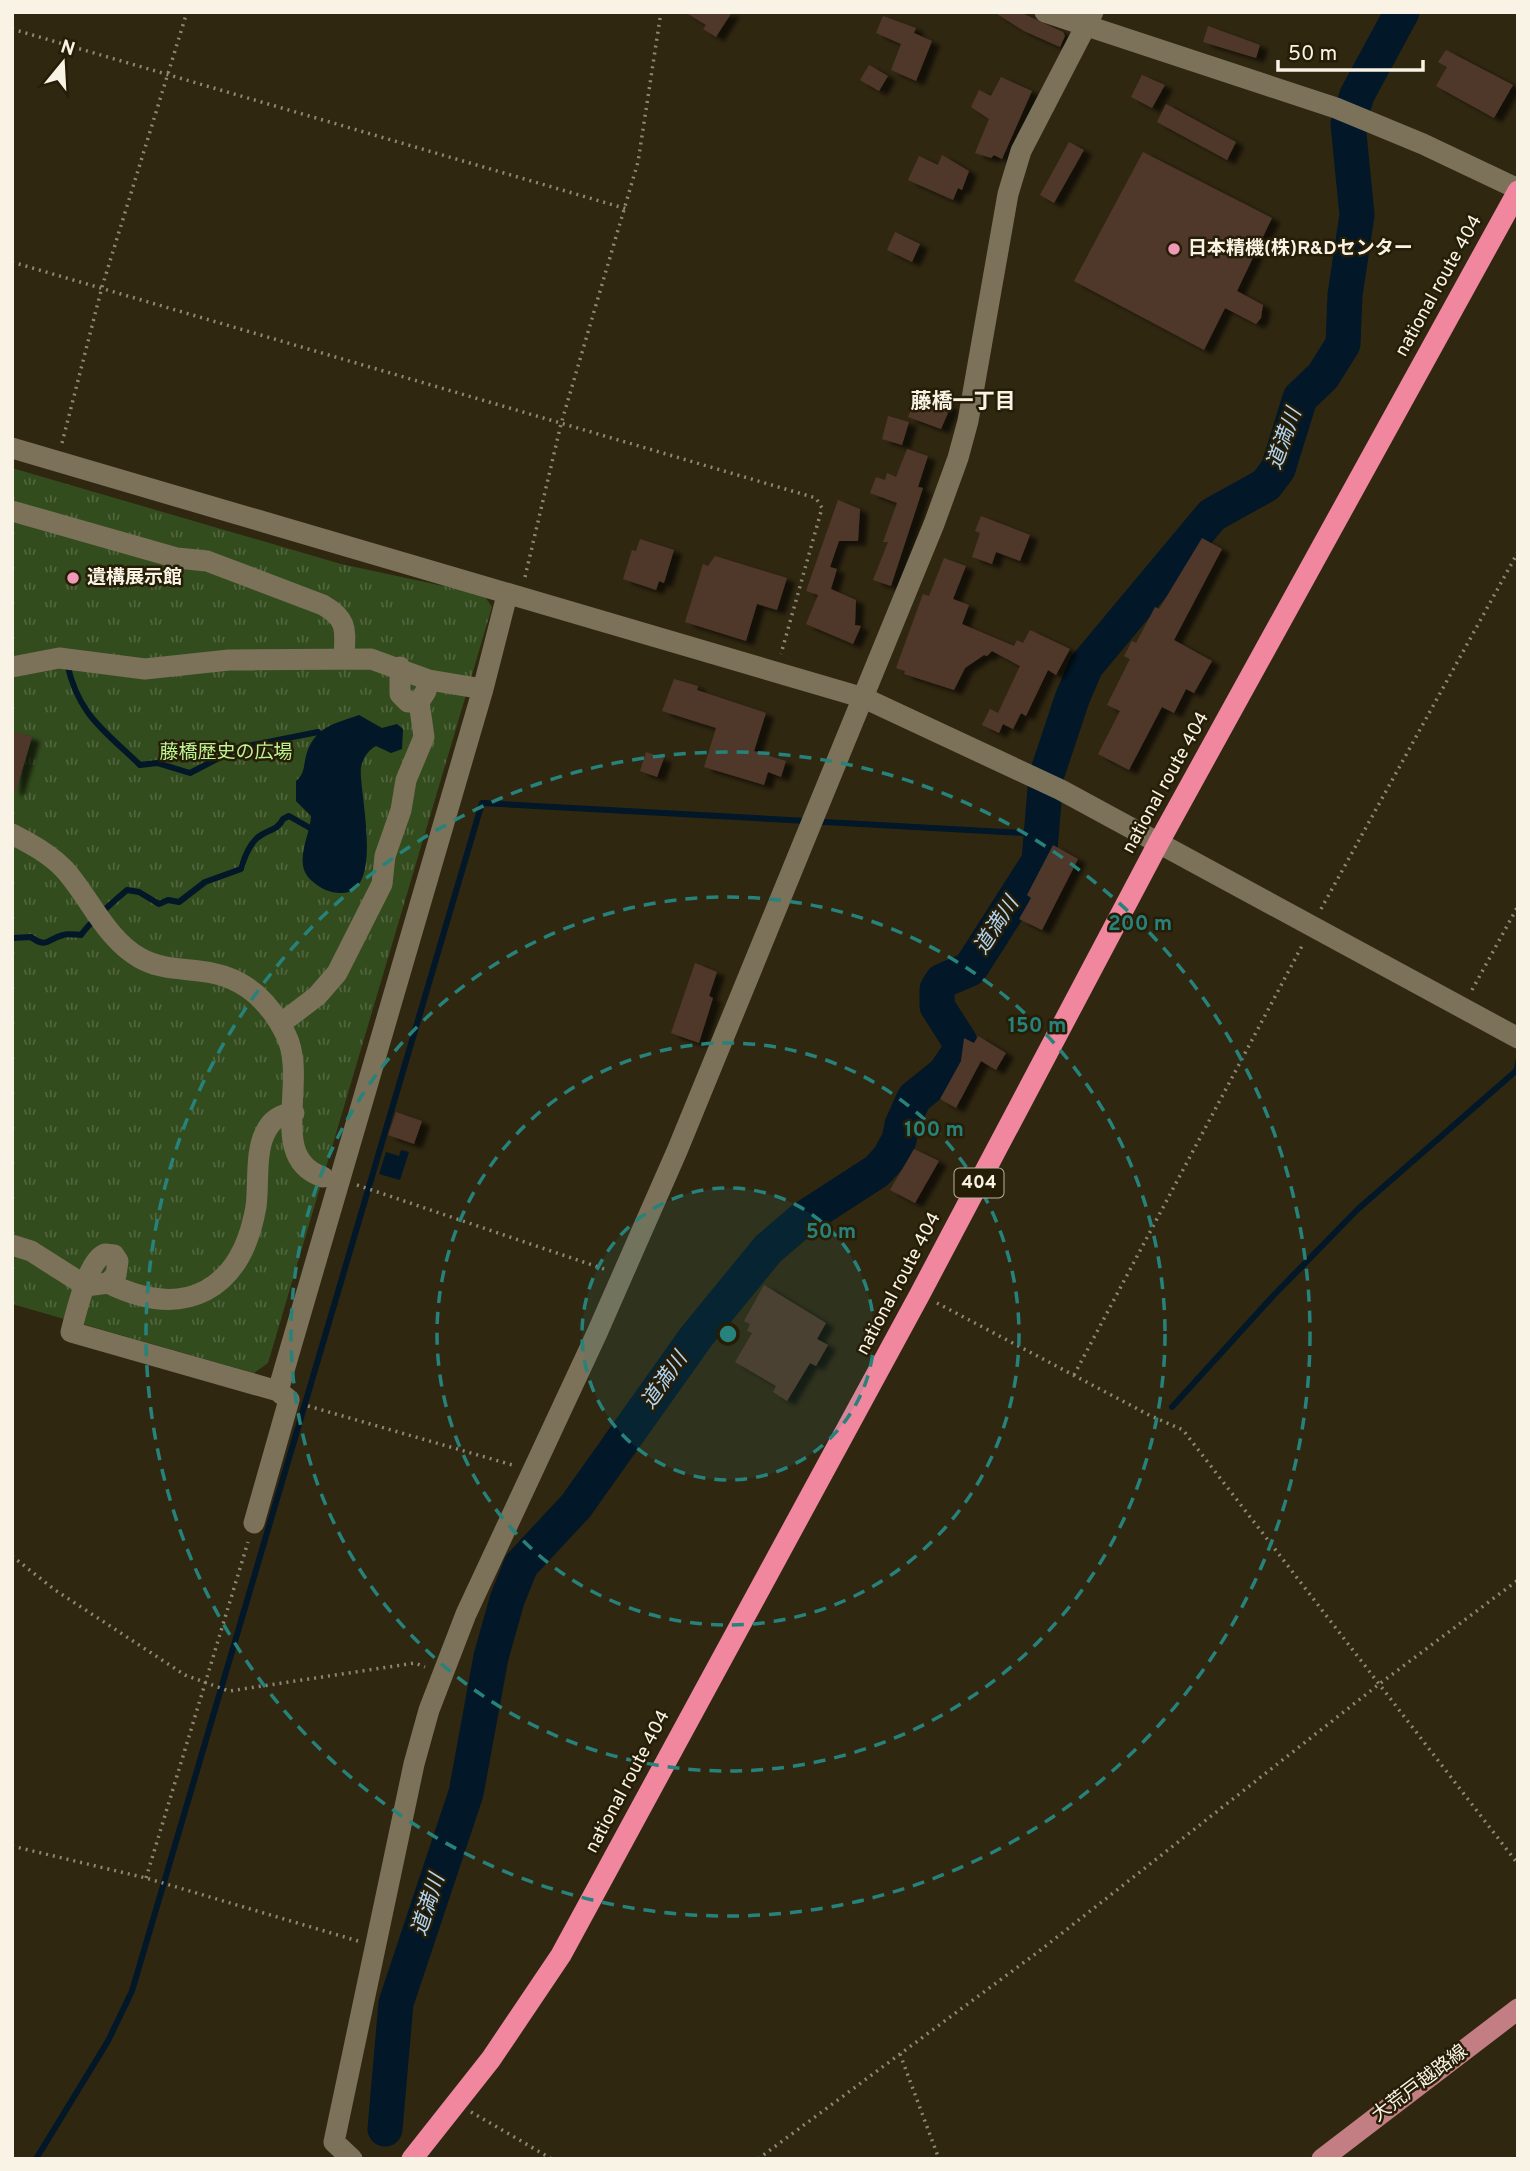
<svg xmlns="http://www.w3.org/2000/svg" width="1530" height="2171" viewBox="0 0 1530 2171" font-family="Overpass,'Noto Sans JP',sans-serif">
  <defs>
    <pattern id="park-tufts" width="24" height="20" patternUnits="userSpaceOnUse" patternTransform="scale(1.75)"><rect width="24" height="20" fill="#334c1e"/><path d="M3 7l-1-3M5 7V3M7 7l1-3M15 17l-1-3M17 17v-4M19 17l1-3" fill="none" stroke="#51663f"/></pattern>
    <filter id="shadow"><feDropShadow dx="8" dy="4.5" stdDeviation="2" flood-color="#0009"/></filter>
  </defs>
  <rect width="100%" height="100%" fill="#302711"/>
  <path fill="url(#park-tufts)" d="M12,468L341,564L476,593L485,597L492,607L268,1363L254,1373L12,1304Z"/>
  <path fill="#021727" d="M359,715L382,728L397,724L403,729L402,749L391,753L376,746C368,750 363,758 361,767C358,789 386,894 341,893C330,893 321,889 312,881C292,864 310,837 311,816L296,801V781C305,773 303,768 306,756C314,727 333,724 359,715Z
    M401,1150L409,1152L400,1180L379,1174L386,1152L399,1156Z"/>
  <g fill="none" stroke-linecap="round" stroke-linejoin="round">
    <path stroke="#021727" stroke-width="6" d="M67,663C78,715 104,730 140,765L157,763L190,773L238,748L318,732
      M12,938L31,937C47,949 47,939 63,935C68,933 76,935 81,935C91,921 114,901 127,890L139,892L159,904L168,900L179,902L205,882L241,869C244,858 248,847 256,839C265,830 278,831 283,819L289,816L310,828
      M1172,1407L1272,1297L1358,1209L1517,1070L1518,1062
      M36,2159L108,2041L132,1991L482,803L1042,834"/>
    <path stroke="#021727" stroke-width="35" d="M385,2129L396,2003L466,1793L491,1657L507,1600L521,1565L576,1506L696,1337L768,1249L803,1219L877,1171L889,1158L899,1140L902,1125L914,1098L945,1073L958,1054L960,1042L937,1006V989L942,981L970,969L1039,861L1046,777L1072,699L1086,666L1212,515L1266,485L1278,469L1300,398L1323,376L1343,344L1345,295L1357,215L1348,124L1357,95L1402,12"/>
  </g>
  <path fill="#4f382b" filter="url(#shadow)" d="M685,12H732L716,37L703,29L706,25Z
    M994,12H1020L1063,32L1065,36L1060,47L1024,31Z
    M883,16L916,28L914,33L932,41L916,81L891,70L901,44L876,33Z
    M1208,26L1260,45L1256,58L1203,42Z
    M1446,50L1513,85L1494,118L1436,86L1447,67L1438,62Z
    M869,65L888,76L879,91L860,80Z
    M1142,75L1165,85L1152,108L1131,97Z
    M1001,77L1032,91L1002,159L994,155L991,158L975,153L989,119L971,107L979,90L991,96Z
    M1166,104L1236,142L1227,160L1157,122Z
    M1069,142L1084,150L1054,203L1040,195Z
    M1143,152L1272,218L1237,291L1263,305L1261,318L1256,324L1225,308L1204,350L1074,281Z
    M942,155L969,171L962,190L958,188L953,200L908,180L919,156L938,165Z
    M895,232L920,244L912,262L887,250Z
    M917,393L951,406L941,429L908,417Z
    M888,416L909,422L902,445L882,439Z
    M907,449L928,456L918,487L923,488L891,586L873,580L888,542H883L897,503L870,493L876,477L885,480L887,473L896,477Z
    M838,500L860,509L858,541H839L830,567L837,569L831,589L856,600L855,625L861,626L853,644L806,624L818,595L806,591Z
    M981,516L1030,535L1020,561L996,552L992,564L972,557L980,533L975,531Z
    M1202,538L1222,549L1174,640L1212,661L1194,693L1186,689L1174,713L1162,707L1129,770L1098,754L1120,711L1107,705L1130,659L1124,656L1132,641L1136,643L1155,607L1159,609Z
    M640,539L674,550L664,583L659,581L656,590L623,579L632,550L636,551Z
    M715,556L787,578L777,610L757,604L746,641L685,622L703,564L708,566Z
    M944,558L966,566L953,599L969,605L962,624L1014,646L1017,640L1023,643L1030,630L1070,649L1056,675L1048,670L1026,716L1021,713L1013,729L1003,724L999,733L982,725L990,709L998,713L1020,666L992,651L987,656L984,655L965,668L954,690L904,674L905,671L896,668L923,594L929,596Z
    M674,679L698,686L697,690L766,713L754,751L786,761L781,777L768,772L764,785L704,767L716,728L662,711Z
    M12,731L32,737L16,791H12Z
    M646,752L664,758L657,777L640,771Z
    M1053,845L1078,859L1042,930L1019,919L1031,898L1027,895Z
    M695,963L717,972L709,996L713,998L699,1043L671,1033Z
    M978,1036L1006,1053L996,1070L981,1061L956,1108L940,1099L961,1061L964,1038L974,1043Z
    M396,1112L422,1121L414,1144L388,1135Z
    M914,1149L939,1161L915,1203L890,1190Z
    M764,1285L826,1323L817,1339L828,1345L816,1366L810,1363L787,1401L773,1392L776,1386L735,1362L752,1333L747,1331L750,1324L744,1321Z"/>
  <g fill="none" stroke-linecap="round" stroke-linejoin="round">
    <path stroke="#8e8775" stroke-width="3.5" stroke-dasharray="2 5" stroke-linecap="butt" d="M12,29L627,209
      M12,262L816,498L822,508L781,654
      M62,443L102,287L187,12
      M525,577L561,424L638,162L661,12
      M1321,909L1518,552
      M1472,990L1518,906
      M357,1185L604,1269
      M937,1303L1149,1415L1183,1430L1518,1864
      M1074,1375L1303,944
      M308,1406L516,1466
      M12,1556L55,1590L185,1675L229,1691L415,1663L425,1667
      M12,1846L146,1878L358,1941
      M146,1878L248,1542
      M900,2054L939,2159
      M471,2112L552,2159
      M758,2159L1038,1952L1378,1685L1518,1580"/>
    <path stroke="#7c7159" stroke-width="21" d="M1045,12L1336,108L1423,144L1518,189
      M12,448L864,698L1061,790L1518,1038
      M12,511L177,558L207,561L323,605C349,620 345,631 344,658
      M12,667L59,658L145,669L229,660L371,659L429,680L483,689
      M400,667V694L408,702H419L426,691
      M12,834C31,844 50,854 65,870C90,898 106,939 140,958C163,971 187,968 212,973C247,980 271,1004 286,1035C309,1081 266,1158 323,1177
      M280,1024L317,996L337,973L382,884L385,856L401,810L406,780L424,737L419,702
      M12,1245L31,1251L86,1286L108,1283L116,1275L118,1261L114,1255L105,1254C88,1260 76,1313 71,1332L278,1391
      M108,1283C185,1321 241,1291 256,1207C259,1184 255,1153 265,1133C271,1120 280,1114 294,1113
      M254,1523L289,1400L278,1391L483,689L507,595
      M352,2159L334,2142L414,1764L429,1710L466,1614L597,1333L677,1151L934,524L958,458L968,421L1008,194L1021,151L1093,12"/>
    <path stroke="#c27e83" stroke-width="21" d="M1322,2159L1518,2009"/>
    <path stroke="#f1869f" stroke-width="21" d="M412,2159L491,2059L561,1955L920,1294L1159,842L1518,191"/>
  </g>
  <circle cx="728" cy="1334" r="146" fill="#26827a" fill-opacity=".12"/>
  <g fill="none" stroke="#26827a" stroke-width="3.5" stroke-dasharray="12 9">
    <circle cx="728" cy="1334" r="146"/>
    <circle cx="728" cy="1334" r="291"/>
    <circle cx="728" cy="1334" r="437"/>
    <circle cx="728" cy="1334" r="582"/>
  </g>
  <g fill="#f09ab7" stroke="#261d07" stroke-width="2.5">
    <circle cx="1174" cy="249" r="7"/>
    <circle cx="73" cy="578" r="7"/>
  </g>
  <g text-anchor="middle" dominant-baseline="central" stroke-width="5" stroke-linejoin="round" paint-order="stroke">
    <rect fill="#261d07" stroke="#bab3a2" stroke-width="2" x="954.5" y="1168.5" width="49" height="29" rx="5"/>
    <g font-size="18" font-weight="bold" fill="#f9f3e5">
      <text x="979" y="1183">404</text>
    </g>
    <g font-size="19" font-weight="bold" fill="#f9f3e5" stroke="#261d07" text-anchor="start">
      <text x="1188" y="249">日本精機(株)R&amp;Dセンター</text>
      <text x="87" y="578">遺構展示館</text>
    </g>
    <g font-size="19" fill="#f9f3e5" stroke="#261d07">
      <text transform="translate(1439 286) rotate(-61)">national route 404</text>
      <text transform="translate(1166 783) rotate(-61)">national route 404</text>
      <text transform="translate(899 1284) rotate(-62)">national route 404</text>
      <text transform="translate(628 1782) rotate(-62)">national route 404</text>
      <text transform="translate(1420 2084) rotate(-37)">大荒戸越路線</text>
    </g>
    <g font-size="19" fill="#bcf492" stroke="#261d07">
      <text x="226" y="753">藤橋歴史の広場</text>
    </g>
    <g font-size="21" font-weight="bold" fill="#f9f3e5" stroke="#261d07">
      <text x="963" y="402">藤橋一丁目</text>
    </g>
    <g font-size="21" font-style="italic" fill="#b1d4f2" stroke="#261d07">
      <text transform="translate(1285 439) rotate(-70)">道満川</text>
      <text transform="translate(997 926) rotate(-57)">道満川</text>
      <text transform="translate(665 1381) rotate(-55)">道満川</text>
      <text transform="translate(429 1905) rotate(-72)">道満川</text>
    </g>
  </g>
  <circle cx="728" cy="1334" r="10" fill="#26827a" stroke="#261d07" stroke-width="3.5"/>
  <g font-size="21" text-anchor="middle" font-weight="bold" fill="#26827a" stroke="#261d07" stroke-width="5" stroke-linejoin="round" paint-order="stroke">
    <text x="1140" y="930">200 m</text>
    <text x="1037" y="1032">150 m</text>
    <text x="934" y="1136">100 m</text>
    <text x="831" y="1238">50 m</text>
  </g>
  <rect width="1530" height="2171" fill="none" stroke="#f9f3e5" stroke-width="28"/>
  <g transform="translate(63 63) rotate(18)" stroke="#261d07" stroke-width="5" paint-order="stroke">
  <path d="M0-5L12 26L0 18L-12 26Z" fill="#f9f3e5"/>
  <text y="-10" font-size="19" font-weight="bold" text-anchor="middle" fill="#f9f3e5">N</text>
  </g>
  <path d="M1278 60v10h145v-10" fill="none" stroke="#f9f3e5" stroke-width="3.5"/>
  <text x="1288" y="60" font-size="21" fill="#f9f3e5" stroke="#261d07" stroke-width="5" paint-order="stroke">50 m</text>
</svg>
